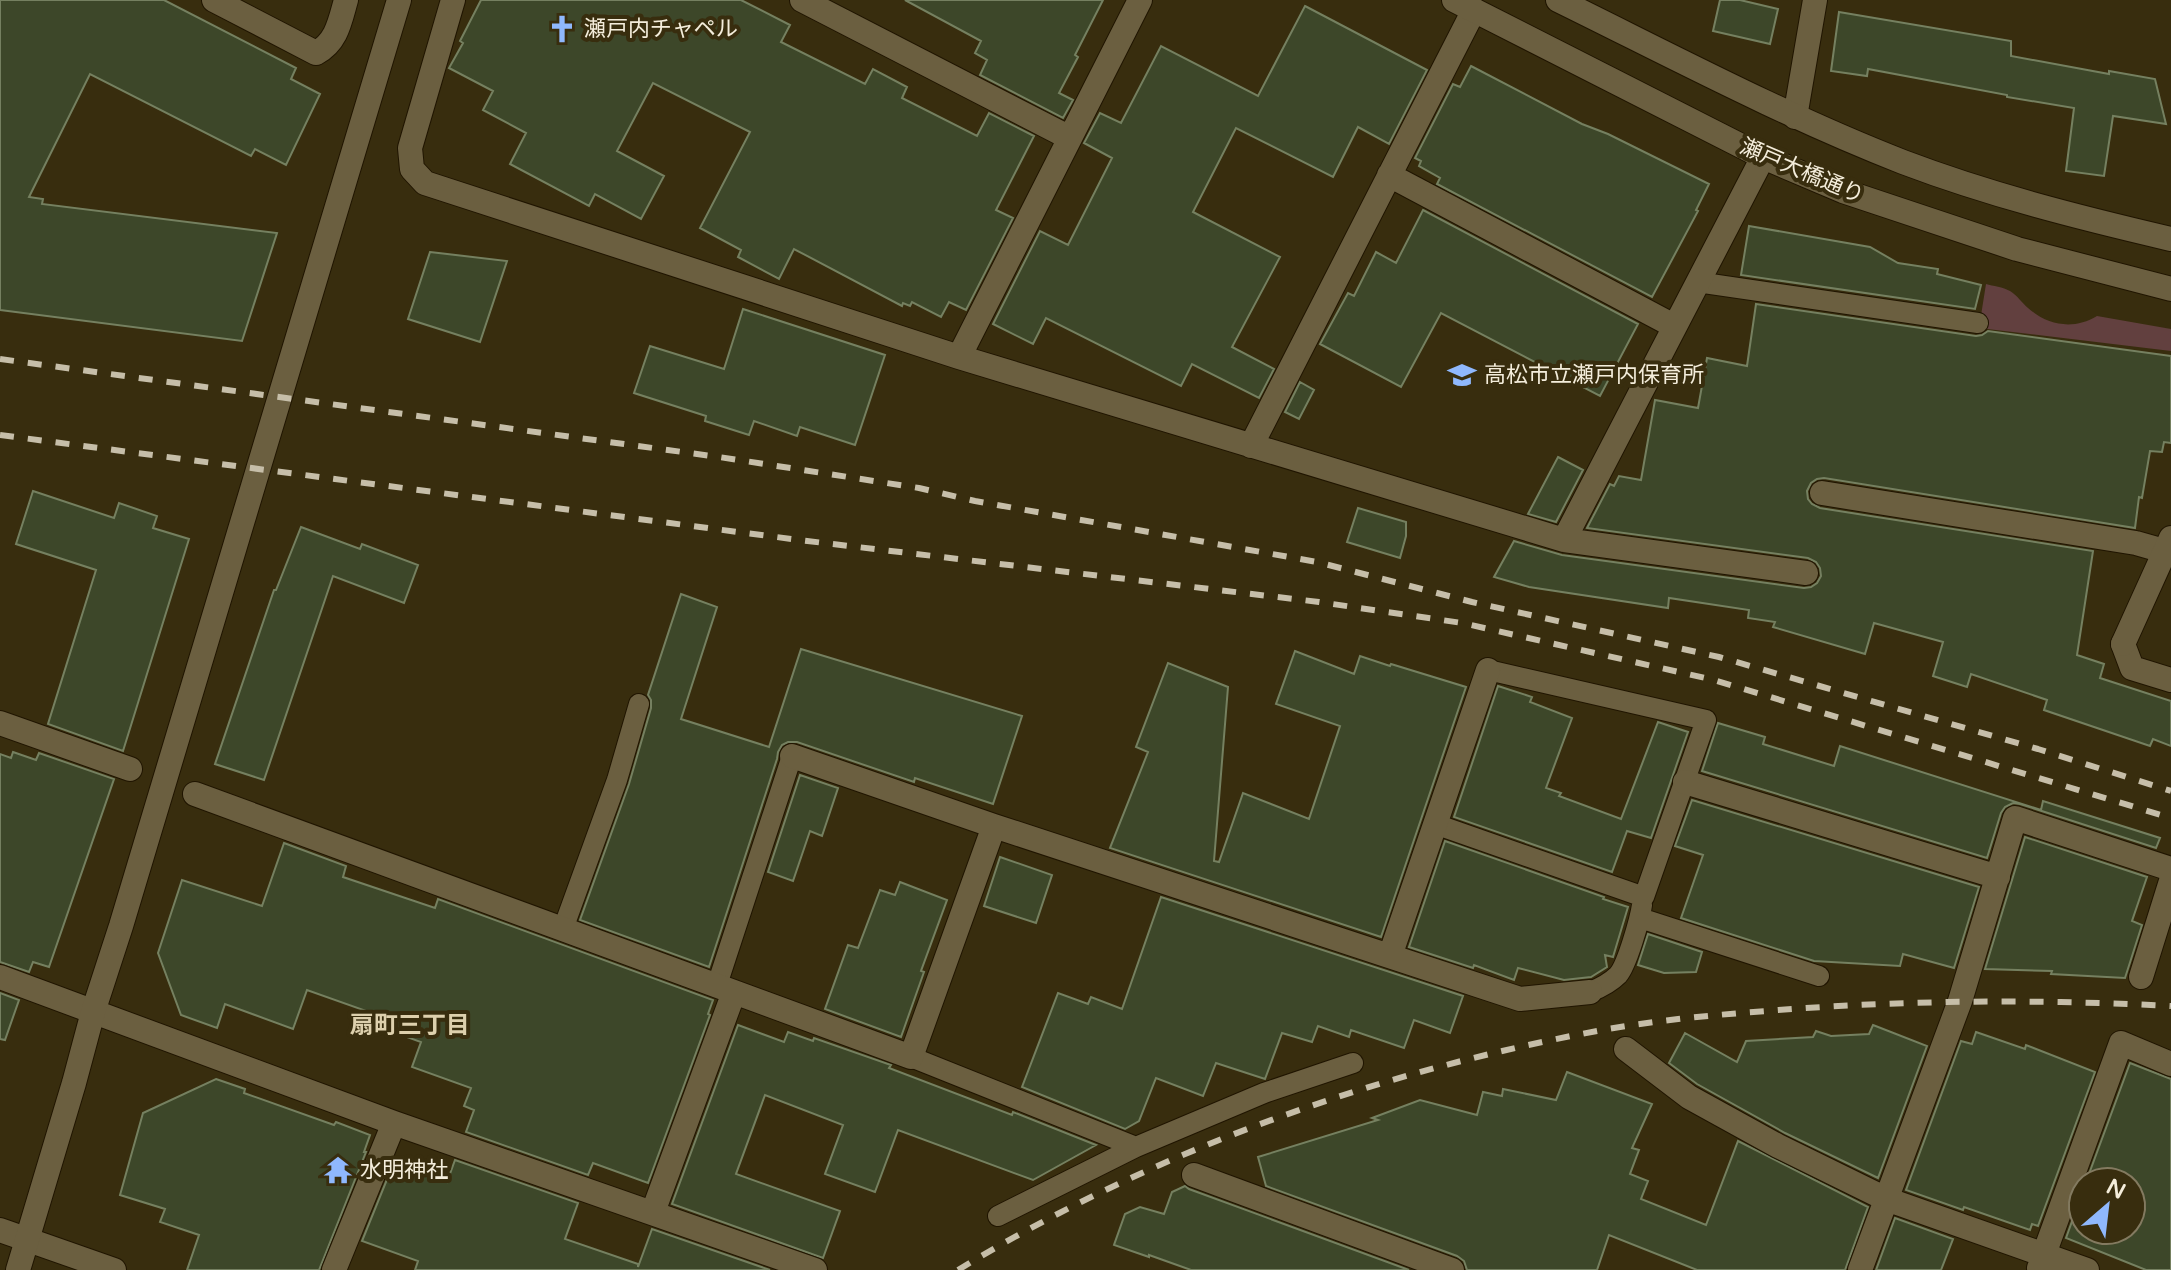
<svg xmlns="http://www.w3.org/2000/svg" width="2171" height="1270" viewBox="0 0 2171 1270" font-family="'Varela Round','Noto Sans JP',sans-serif">
  <rect width="100%" height="100%" fill="#382d0e"/>
  <path fill="#62403f" d="M1986,284C1993,286 2003,287 2010,291C2017,295 2022,303 2028,308C2048,326 2074,330 2097,316L2171,329V351L1979,328Z"/>
  <path fill="#3d4729" stroke="#758060" stroke-width="2" d="M0,0H164L296,68L291,79L320,94L286,165L255,149L251,156L90,74L29,197L43,199L42,204L277,233L242,341L0,310Z
    M481,0H741L790,25L781,42L865,84L873,69L907,87L902,98L977,136L989,113L1034,136L996,210L1013,218L966,310L949,302L941,317L912,302L910,306L903,303L902,306L794,249L779,279L738,257L741,250L700,228L750,132L653,83L617,151L664,176L641,219L595,194L589,206L510,164L526,133L483,110L493,91L449,68L463,43L460,41Z
    M905,0H1103L1075,55L1078,57L1059,93L1073,100L1063,118L980,75L987,60L975,53L981,41Z
    M1720,0H1740L1778,9L1770,44L1713,31Z
    M1305,6L1427,70L1389,144L1358,127L1333,177L1236,128L1193,212L1280,257L1232,347L1274,369L1259,398L1192,364L1181,386L1046,318L1033,344L993,324L1040,231L1068,245L1112,158L1084,143L1100,113L1121,123L1161,46L1258,96Z
    M1839,12L2011,41V56L2109,74V71L2155,79L2166,124L2113,116L2104,176L2066,171L2074,108L2007,97V95L1868,69L1867,76L1831,71Z
    M1471,66L1582,124L1608,134L1709,184L1696,210L1698,211L1652,297L1437,184L1440,178L1419,166L1421,161L1415,158L1453,84L1460,87Z
    M1423,210L1638,324L1600,396L1441,313L1401,387L1320,344L1348,293L1354,296L1376,252L1396,263Z
    M1749,226L1870,247L1898,263L1938,269L1937,274L1981,285L1975,309L1741,275Z
    M430,252L507,261L480,342L408,319Z
    M1756,304L1976,336L1982,335L1988,331L2171,356V443L2164,442L2162,452L2150,451L2142,498L2139,497L2135,528L1824,478L1817,479L1811,483L1807,491L1808,499L1812,504L1820,508L2093,551L2077,655L2104,664L2100,678L2171,701V746L2153,739L2150,746L2044,710L2047,700L1971,674L1967,687L1933,676L1943,642L1874,623L1865,654L1773,627L1775,622L1748,618L1749,610L1669,598L1668,608L1529,587L1494,577L1514,541L1562,555L1804,588L1811,587L1817,583L1821,576L1820,568L1816,562L1808,558L1587,528L1610,484L1614,486L1619,476L1641,480L1655,400L1698,408L1707,358L1747,366Z
    M743,309L885,355L855,445L800,427L797,436L754,421L749,435L705,421L706,416L634,393L650,346L724,369Z
    M1300,382L1314,390L1299,419L1285,412Z
    M1558,457L1583,470L1556,522L1528,514Z
    M33,491L114,518L119,503L157,516L153,528L189,539L123,751L48,724L96,570L16,544Z
    M1358,508L1406,522V536L1400,558L1347,542Z
    M301,527L360,549L362,544L418,565L404,603L333,576L264,780L215,764L274,590H276Z
    M681,594L717,607L681,719L769,747L801,649L1022,716L993,804L915,778L914,782L797,742H788L782,745L778,752L777,759L709,967L580,920L629,784L651,708V700L648,695Z
    M1295,651L1354,674L1360,656L1390,666L1391,664L1466,687L1381,937L1110,848L1148,752L1136,747L1168,663L1228,687L1214,861L1219,862L1243,793L1309,819L1340,726L1276,704Z
    M1498,686L1532,697L1530,702L1572,718L1546,788L1561,793L1559,796L1621,819L1658,722L1688,732L1651,838L1627,831L1612,872L1454,817Z
    M1718,723L1765,737L1763,744L1834,766L1840,746L2041,810L2043,801L2160,838L2156,848L2020,804L2013,803L2005,807L2001,813L1987,858L1702,771Z
    M13,752L36,760L39,753L114,779L49,967L33,962L29,972L0,962V754L11,758Z
    M800,775L838,788L822,836L810,831L793,881L768,872Z
    M1692,800L1979,887L1954,968L1903,954L1900,966L1814,961L1681,918L1703,855L1675,846Z
    M2025,837L2147,877L2132,921L2142,925L2125,978L2051,974L2052,971L1985,969Z
    M1445,841L1604,897L1603,899L1628,907L1613,957L1605,955L1607,967L1591,977L1564,980L1518,968L1514,980L1474,965L1473,968L1409,947Z
    M284,843L346,866L343,877L435,908L438,899L713,1000L708,1014L710,1015L648,1183L593,1163L588,1175L466,1132L474,1110L464,1106L471,1088L412,1067L421,1042L368,1023L372,1013L307,990L293,1029L225,1004L217,1028L181,1015L158,953L182,880L262,906Z
    M1000,857L1052,875L1036,923L984,906Z
    M900,882L947,900L921,971L924,972L901,1037L825,1009L848,945L858,948L880,890L895,895Z
    M1161,897L1463,996L1450,1033L1414,1020L1404,1048L1351,1030L1349,1037L1318,1026L1312,1042L1282,1033L1265,1079L1216,1063L1203,1096L1156,1078L1139,1121L1125,1129L1022,1087L1058,993L1088,1004L1091,997L1122,1009Z
    M1648,934L1702,952L1696,972L1664,973L1638,965Z
    M0,993L19,1000L5,1040L0,1039Z
    M738,1025L784,1042L788,1032L813,1041L814,1038L891,1065L889,1068L1012,1115L1013,1112L1096,1145L1033,1180L898,1130L875,1192L825,1174L843,1125L765,1095L736,1174L840,1211L823,1258L672,1204Z
    M1873,1025L1927,1046L1878,1178L1785,1133L1697,1084L1669,1063L1685,1033L1737,1062L1746,1041L1813,1037L1816,1031L1831,1036L1869,1034Z
    M1976,1032L2025,1049L2026,1045L2095,1072L2038,1226L2032,1224L2030,1230L1964,1207L1963,1210L1906,1190L1961,1041L1972,1044Z
    M2130,1063L2171,1079V1270H2146L2066,1238L2083,1191V1230H2131V1182H2086Z
    M1567,1072L1652,1104L1632,1148L1639,1150L1630,1174L1648,1181L1641,1199L1706,1225L1738,1141L1868,1207L1845,1270H1697L1609,1235L1597,1270H1467L1464,1261L1457,1256L1266,1186L1258,1157L1378,1120L1372,1118L1420,1100L1477,1115L1483,1092L1502,1096L1503,1089L1556,1100Z
    M216,1079L245,1089L244,1093L334,1125L336,1122L370,1135L364,1152H366L319,1270H187L199,1235L160,1222L165,1209L120,1195L143,1113Z
    M455,1160L578,1203L565,1239L638,1264V1267L652,1229L770,1270H415L418,1261L362,1241L394,1162L447,1182Z
    M1185,1186L1189,1189L1409,1270H1191L1149,1255V1257L1114,1245L1125,1214L1140,1207L1164,1214L1172,1192Z
    M1895,1218L1953,1239L1941,1270H1876Z"/>
  <g fill="none" stroke-linecap="round" stroke-linejoin="round">
    <defs>
      <path id="service" d="M1697,282L1978,323
        M1435,824L1644,897L1706,720L1488,670
        M1640,918L1819,976
        M563,929L617,780L639,704
        M717,985L792,756
        M1590,992C1600,988 1610,983 1618,975C1627,965 1640,919 1642,905
        M911,1057L1136,1147
        M998,1216L1136,1147L1264,1093L1353,1063"/>
      <path id="minor" d="M214,0L316,53C337,42 340,21 346,0
        M453,0L410,148L412,169L425,183L959,357L1564,540L1806,573
        M802,0L1070,138
        M1795,117L1815,0
        M1389,175L1674,326
        M959,357L1140,0
        M1251,446L1474,10
        M1822,493L2136,543L2171,553
        M1564,540L1763,157
        M2123,644L2132,668L2171,680
        M0,723L130,769
        M792,756L994,826L1520,999L1590,992
        M1685,782L1998,877
        M195,794L911,1057L994,826
        M1390,956L1488,670
        M0,977L394,1123L815,1270
        M2141,977L2171,881
        M1626,1049L1689,1097L1778,1146L1886,1199L2087,1270
        M1194,1175L1452,1270
        M653,1212L734,992
        M0,1230L114,1270
        M2039,1268L2121,1043L2171,1064
        M334,1270L394,1123
        M1860,1270L1960,1001L2015,818L2171,869"/>
      <path id="tertiary" d="M1454,0L1763,157L1843,191L2017,249L2171,289
        M1558,0C1672,56 1785,116 1903,162C1990,195 2081,218 2171,239
        M2123,644L2171,538
        M18,1270L74,1083L93,1012L121,926L399,0"/>
    </defs>
    <use href="#service" stroke="#201500" stroke-width="22"/>
    <use href="#minor" stroke="#201500" stroke-width="26"/>
    <use href="#tertiary" stroke="#201500" stroke-width="26"/>
    <use href="#service" stroke="#6b5f40" stroke-width="20"/>
    <use href="#minor" stroke="#6b5f40" stroke-width="24"/>
    <use href="#tertiary" stroke="#6b5f40" stroke-width="24"/>
    <path stroke="#c6bea9" stroke-width="6" stroke-dasharray="14 14" stroke-linecap="butt" d="M0,359L719,457L919,488L975,501L1317,562L1472,602L1719,657L2038,749L2171,791
      M0,435L799,540L1319,602L1462,623L1714,680L2171,818
      M958,1270C1155,1150 1381,1070 1608,1029C1660,1020 1713,1015 1766,1011C1901,1000 2036,999 2171,1006"/>
  </g>
  <defs>
    <symbol id="church-bare" viewBox="-9 -9 18 18"><path d="M-1.2-6h2.4v3.5h3.3v2.4h-3.3V6h-2.4V-.1h-3.3v-2.4h3.3Z" fill="#8fb8fd" stroke="#382d0e" stroke-width="2.5" paint-order="stroke"/></symbol>
    <symbol id="school-bare" viewBox="-9 -9 18 18"><path d="M0-5L7-2L0 1L-7-2ZM-4 1L0 2.5L4 1V4Q0 6-4 4Z" fill="#8fb8fd" stroke="#382d0e" stroke-width="2.5" paint-order="stroke"/></symbol>
    <symbol id="temple-bare" viewBox="-9 -9 18 18"><path d="M0-6L5-2H3V0L6.5 2.5H4V6H1.5V3h-3V6H-4V2.5H-6.5L-3 0V-2H-5Z" fill="#8fb8fd" stroke="#382d0e" stroke-width="2.5" paint-order="stroke"/></symbol>
  </defs>
  <g fill-rule="evenodd">
    <use href="#church-bare" x="542" y="9" width="40" height="40"/>
    <use href="#school-bare" x="1442" y="355" width="40" height="40"/>
    <use href="#temple-bare" x="318" y="1150" width="40" height="40"/>
  </g>
  <g text-anchor="middle" dominant-baseline="central" stroke-width="8" stroke-linejoin="round" paint-order="stroke">
    <g font-size="22" fill="#f4eddb" stroke="#382d0e" text-anchor="start">
      <text x="584" y="29">瀬戸内チャペル</text>
      <text x="1484" y="375">高松市立瀬戸内保育所</text>
      <text x="360" y="1170">水明神社</text>
    </g>
    <g font-size="22" fill="#f4eddb" stroke="#382d0e">
      <text transform="translate(1802 171) rotate(23)">瀬戸大橋通り</text>
    </g>
    <g font-size="24" font-weight="bold" fill="#ddd0ad" stroke="#382d0e">
      <text x="410" y="1025">扇町三丁目</text>
    </g>
  </g>
  <g transform="translate(2107 1206) rotate(28)"><circle r="38" fill="#382d0e" stroke="#837a60" stroke-width="2"/>
  <path d="M0-6L14 30L0 20L-14 30Z" fill="#8fb8fd"/>
  <text y="-12" font-size="22" font-weight="bold" text-anchor="middle" fill="#f4eddb">N</text>
  </g>
</svg>
